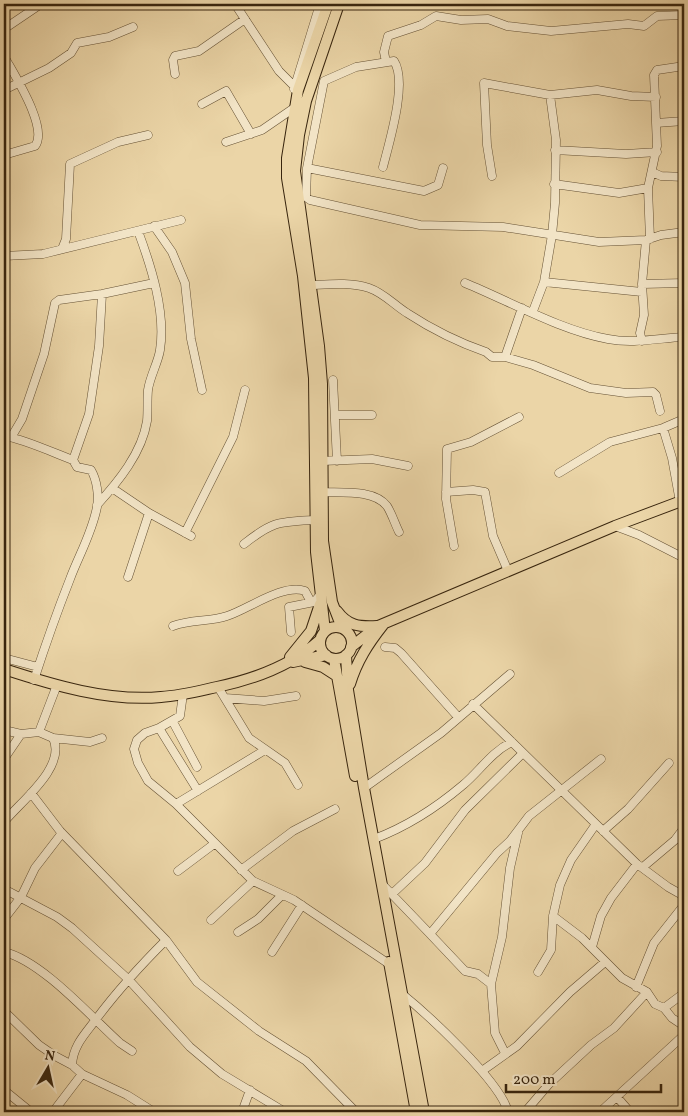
<svg xmlns="http://www.w3.org/2000/svg" width="688" height="1116" viewBox="0 0 688 1116" font-family="Vollkorn,serif">
  <rect width="100%" height="100%" fill="#ebd5a7"/>
  <filter id="stains"><feTurbulence type="fractalNoise" baseFrequency=".004" numOctaves="4"/><feColorMatrix values="0 0 0 0 .2 0 0 0 0 .09 0 0 0 0 .02 0 0 0 .5 -.17"/></filter>
  <radialGradient id="worn" r=".72"><stop offset=".6" stop-color="#630" stop-opacity="0"/><stop offset="1" stop-color="#630" stop-opacity=".3"/></radialGradient>
  <g fill="none" stroke-linecap="round" stroke-linejoin="round">
    <defs>
      <path id="minor" d="M235,4L279,71L298,90
        M4,29L41,4
        M4,56C13,73 49,128 35,146L4,155
        M386,62L384,52L388,36L421,25L436,16L461,20L488,19L507,26L551,31L628,24L644,26L657,16L684,15
        M175,74L173,60L175,56L199,51L245,19
        M294,89L320,4
        M4,90L49,68L71,53L77,43L109,37L133,27
        M202,104L226,91L251,134
        M656,123L684,121
        M226,142L262,130L294,108
        M555,150L626,154L657,152
        M307,168L324,81L356,67L394,61C408,82 389,143 383,167
        M443,168L438,185L424,191L307,168L306,197L310,200L420,225L503,227L599,242L646,240L661,235L684,232
        M652,172L661,176L684,177
        M492,176L487,145L484,83L550,95L597,90L631,96L656,97
        M554,184L619,193L648,188
        M154,226L172,252L185,283L191,339L202,390
        M650,239L648,188L657,146L654,75L657,70L684,66
        M62,249L66,239L70,164L118,142L148,135
        M4,256L43,254L181,220
        M544,282L642,292
        M465,283C509,301 562,331 608,339C633,344 659,338 684,337
        M642,284L684,283
        M312,285C331,284 351,282 369,288C384,293 394,305 407,313C433,330 457,342 486,352L492,357H505L533,365L590,388L626,393L653,392L656,395L660,411
        M533,311L544,282L552,235L555,203L556,140L550,95
        M642,341L640,333L644,315L642,284L646,240
        M505,357L522,308
        M333,380L337,461
        M335,415H372
        M663,428L672,458L680,502
        M12,436L22,419L44,354L55,303L59,300L102,294L154,283
        M4,437C14,435 59,455 73,460L77,467L91,470C97,480 99,496 97,507C92,533 79,555 70,579C57,612 45,646 34,680
        M73,460L89,414L99,346L102,294
        M322,461L372,459L408,466
        M559,473L610,442L663,428L684,419
        M112,488L149,513L191,536
        M322,492C341,493 374,489 387,506C392,514 395,524 399,532
        M446,492L473,490L485,492L493,536L508,571
        M97,505C118,482 142,453 147,421C148,410 147,400 148,390C150,376 158,363 160,350C166,312 151,266 138,231
        M615,526L639,535L684,558
        M185,533L233,437L245,390
        M244,544C273,521 278,522 315,520
        M454,546L446,499L447,449L471,442L519,417
        M128,577L149,513
        M173,626C191,619 209,622 227,616C247,610 283,583 305,591L311,602
        M291,632L289,607L314,602L321,594
        M385,647L395,648L401,653L458,717
        M4,658L38,667
        M218,687L249,738L285,763L298,785
        M183,694L180,716L159,728L145,733L137,740L134,749L138,763L148,781L176,804L253,881L294,900L389,964
        M225,698L264,701L296,696
        M473,704L637,864L668,887L684,896
        M683,717L684,716
        M173,722L197,767
        M159,728L198,791
        M4,730L21,734L39,732L53,738L90,742L102,738
        M39,732L57,685
        M4,759L21,734
        M364,788L441,733L510,674
        M31,793L60,831L166,940L197,982L259,1031L306,1061L356,1112
        M176,804L265,750
        M4,822C20,802 67,767 53,738
        M603,831L628,809L669,763
        M374,839C406,827 437,807 463,785C480,771 491,752 512,742
        M643,867L675,840L684,828
        M241,870L293,831L335,809
        M178,871L214,844
        M382,884L430,934L497,853L510,841L529,816L601,759
        M4,889L57,917L72,928L128,979L190,1047L222,1074L285,1112
        M392,894L425,863L465,810L523,753
        M553,916L582,938L622,978L647,992L655,1004L664,1008L672,1018L684,1026
        M4,919L21,897L35,868L62,833
        M211,920L253,881
        M238,932L258,919L282,895
        M430,934L465,971L478,974L491,984
        M592,947L601,916L611,898L637,864
        M4,952C42,961 90,1016 120,1043L132,1051
        M272,952L302,905
        M538,972L551,950L553,916L560,885L571,860L596,824
        M636,987L654,943L684,905
        M401,993C427,1014 501,1082 508,1112
        M664,1008L684,993
        M4,1011L39,1045L55,1056L72,1065L82,1074L127,1095L154,1112
        M505,1053L495,1033L491,984L502,937L510,868L518,833
        M72,1065C73,1045 86,1033 97,1018C118,990 141,965 166,940
        M482,1071L517,1046L570,992L605,962
        M4,1090L31,1112
        M617,1097L630,1112
        M53,1112L82,1074
        M242,1112L250,1090
        M525,1112L549,1084L591,1045L614,1028L647,992
        M600,1112L684,1035"/>
      <path id="major" d="M339,4L306,101L299,135L295,171L319,346L322,384L323,541L332,602L342,628
        M337,611C348,626 359,627 377,626
        M320 643a16 16 0 1 1 32 0a16 16 0 1 1-32 0Z
        M325,631L316,552L314,378L303,276L287,178V158L298,90L328,4
        M351,647L378,626L615,526L684,500
        M346,655L348,690L364,788L424,1112
        M290,657L311,631L320,604
        M334,659L355,776
        M293,662L326,655
        M305,662L323,667L337,676
        M4,669C53,685 108,702 161,697C180,696 199,691 217,687C255,679 291,666 320,640
        M350,684C357,661 368,644 383,625
        M389,962L416,1112"/>
    </defs>
    <use href="#minor" stroke="#655134" stroke-width="9"/>
    <use href="#major" stroke="#38250e" stroke-width="12"/>
    <use href="#minor" stroke="#f2e4c6" stroke-width="8"/>
    <use href="#major" stroke="#ebd5a7" stroke-width="10"/>
  </g>
  <rect width="688" height="1116" fill="none" stroke="#ebd5a7" stroke-width="20"/>
  <rect x="5" y="5" width="678" height="1106" fill="none" stroke="#38250e" stroke-width="2.5"/>
  <rect x="10" y="10" width="668" height="1096" fill="none" stroke="#38250e"/>
  <g transform="translate(48 1068) rotate(9)" stroke="#f2e4c6" stroke-width="4" paint-order="stroke">
  <path d="M0-4L9 19L0 12L-9 19Z" fill="#38250e"/>
  <text y="-8" font-size="14" font-weight="bold" text-anchor="middle" fill="#38250e">N</text>
  </g>
  <path d="M506 1084v8h155v-8" fill="none" stroke="#38250e" stroke-width="2.5"/>
  <text x="513" y="1084" font-size="15" fill="#38250e" stroke="#f2e4c6" stroke-width="4" paint-order="stroke">200 m</text>
  <rect width="100%" height="100%" filter="url(#stains)"/>
  <rect width="100%" height="100%" fill="url(#worn)"/>
</svg>
